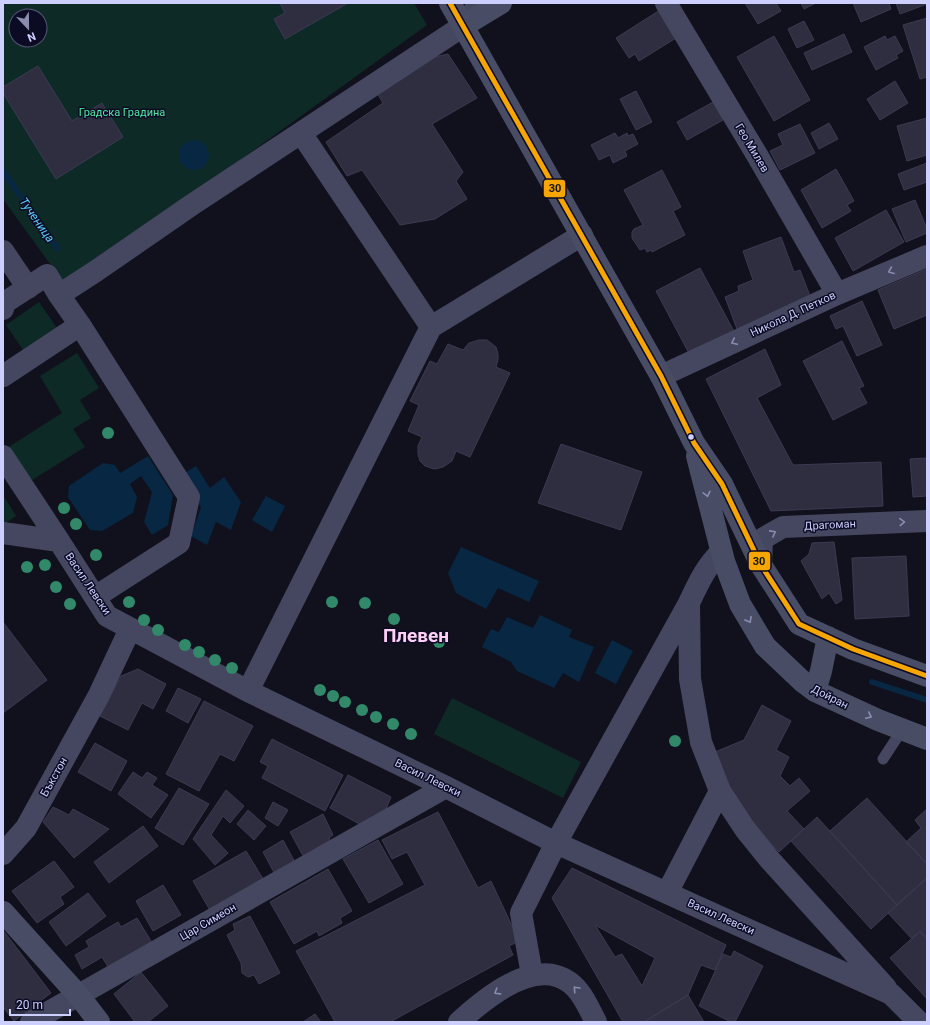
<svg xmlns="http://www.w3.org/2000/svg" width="930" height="1025" viewBox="0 0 930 1025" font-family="Roboto,sans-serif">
  <rect width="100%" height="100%" fill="#11111d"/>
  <path fill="#0e2a26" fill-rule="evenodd" d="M3,3H414L427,25L66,286L3,199ZM16,16H40V40H16Z
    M39,302L59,331L26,354L6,325Z
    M77,353L99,388L80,400L91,418L73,429L85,447L29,482L7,448L62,413L40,376Z
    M3,495L16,516L3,525Z
    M452,698L581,762L563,798L434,734Z"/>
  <path fill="#072743" d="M179 155a15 15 0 1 1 30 0a15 15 0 1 1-30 0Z
    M148,456L173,495L168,525L152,535L144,522L152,492L141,476L130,484L137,497L133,513L102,531L90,530L68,497L69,486L103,463L115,465L120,473Z
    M196,466L210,488L224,477L241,502L231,530L216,522L207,545L191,536L201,507L181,475Z
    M266,496L285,506L272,532L252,520Z
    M461,547L539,581L529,602L498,588L486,609L456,593L448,573Z
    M540,615L572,630L569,637L594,647L579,682L563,673L554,688L517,671L511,662L482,647L491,629L499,632L507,617L533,628Z
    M612,640L633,651L616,684L595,673Z"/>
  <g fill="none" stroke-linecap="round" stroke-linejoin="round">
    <path stroke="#072743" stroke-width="6" d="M3,171L57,248
      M872,682L927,700"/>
  </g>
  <path fill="#2f2e40" stroke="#3a3b52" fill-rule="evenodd" d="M280,3H348L285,39L274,19L285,13Z
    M745,3H776L781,11L758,24Z
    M801,3H816L804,9Z
    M853,3H889L891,9L861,22Z
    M896,3H927V4L900,14Z
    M660,10L676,38L639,61L635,54L629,58L616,38Z
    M927,18V77L920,79L903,25Z
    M804,21L814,40L797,48L788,29Z
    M844,34L852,52L812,70L804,53Z
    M774,36L810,100L774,121L737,57Z
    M885,36L887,40L895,36L903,51L896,55L898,58L876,70L864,47Z
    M448,54L477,98L432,124L463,172L456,181L467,199L435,219L400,225L362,170L347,176L326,142L383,103L377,93L430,58Z
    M38,66L72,121L102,103L123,137L56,179L3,93V87Z
    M895,81L908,103L880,120L867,99Z
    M636,91L652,122L636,130L620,99Z
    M713,102L723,120L687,140L677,122Z
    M927,118V155L907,161L897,126Z
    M829,123L838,139L819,149L811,133Z
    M800,124L815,153L780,170L770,151L783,145L778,134Z
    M615,133L618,138L627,133L628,136L633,134L638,144L625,151L627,156L613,163L610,155L599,160L591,145Z
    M927,163V182L904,190L898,174Z
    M836,169L854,201L847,205L851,211L822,228L801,190Z
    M662,170L681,207L673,211L685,235L652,252L651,250L647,252L645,248L640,250L632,238V232L634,229L643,225L624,190Z
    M915,200L927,229V233L906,242L892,209Z
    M886,210L904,242L853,271L835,238Z
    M781,237L794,272L800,270L812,301L737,329L725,297L739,291L738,286L753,280L743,251Z
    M700,268L737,337L692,359L656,291Z
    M927,269V315L894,329L878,290Z
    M862,301L882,345L857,356L843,326L836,329L830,316Z
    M479,340H487L496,347L498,354V360L496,367L510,373L470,457L456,451L452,461L443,467L434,469L425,466L420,461L418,454V446L422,437L408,431L419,405L410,401L430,361L437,364L448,344L463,350L469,343Z
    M842,341L864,386L859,388L867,403L833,420L803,361Z
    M765,349L781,385L757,398L793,465L881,462L883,506L771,511L706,379Z
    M561,444L642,472L621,530L538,503Z
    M927,458V496L913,497L910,459Z
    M834,542L842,600L836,604L829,593L822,599L801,561L809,554L812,543Z
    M906,556L909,616L855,619L852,558Z
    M3,622L47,680L3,713Z
    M138,669L166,684L153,709L142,703L128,730L100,716L121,676Z
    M178,688L201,699L188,723L166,711Z
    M204,701L253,726L234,761L220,754L199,791L166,774Z
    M762,705L791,721L776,750L789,757L780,776L790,786L799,778L810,791L787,811L804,829L779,852L757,829L733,798L715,752L744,740Z
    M272,739L343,775L325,811L262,778L268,766L260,762Z
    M95,743L127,761L111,791L78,772Z
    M133,772L142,778L147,772L157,778L152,785L168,795L151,818L118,794Z
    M348,775L391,797L383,816L365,827L330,808Z
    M179,788L209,804L183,845L155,828Z
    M226,790L244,806L230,823L223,816L211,835L228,853L215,865L193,839Z
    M867,798L927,864V878L897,905L830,831Z
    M273,802L288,810L278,826L265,818Z
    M53,807L69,815L73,809L109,829L74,858L43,822Z
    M927,809V864L906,842L921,828L915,820Z
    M248,810L266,826L254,840L237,824Z
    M438,812L478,888L491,881L519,941L509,946L513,955L390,1022H335L296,951L425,885L407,852L392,859L382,840Z
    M323,814L333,835L329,838L334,848L307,863L290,832Z
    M817,817L897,905L871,929L791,841Z
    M143,826L158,846L109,883L94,862Z
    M283,840L297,866L277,878L263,852Z
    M378,840L403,884L369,903L343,859Z
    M246,851L265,882L211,912L193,881Z
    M54,861L74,887L60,897L64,904L37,923L12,891Z
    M572,868L726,945L715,970L701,965L688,995L644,1022H623L552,898ZM595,925L655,958L642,986L622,954L615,957Z
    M328,869L352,911L340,918L342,923L319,936L317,931L294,944L270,902Z
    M927,878V937L926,938L920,931L912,939L888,913Z
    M163,885L181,915L153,931L136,901Z
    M88,893L106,916L66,946L49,922Z
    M250,916L280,973L259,984L254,975L248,977L242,973L241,963L227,935L235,930L233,924Z
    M137,918L154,946L113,975L102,957L82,969L75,955L89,947L86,941L118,922L121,927Z
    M3,930L51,993L14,1021L3,1007Z
    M920,931L926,938L927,937V999L890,958Z
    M734,951L763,966L735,1022H731L699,1006L723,954L731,957Z
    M141,972L168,1006L148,1022H135L114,994Z
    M688,995L704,1022H644Z
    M315,1014L321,1022H303Z"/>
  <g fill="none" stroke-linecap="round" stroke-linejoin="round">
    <path stroke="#44475f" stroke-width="11" d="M883,759L902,730"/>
    <path stroke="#44475f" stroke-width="22" d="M666,3L757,155L837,294
      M3,251L28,288
      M3,309L4,303L47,275L59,295
      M80,325L189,497L179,543L95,597
      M431,327L582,235
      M3,376L80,325L59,295L96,271L193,204L463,26L474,11
      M661,376L837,294L927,256
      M3,456L59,541L107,616L248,691L446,787L556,843L891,994L919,1022
      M3,533L59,541
      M761,565L762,539L783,527L927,521
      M689,604L690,679L701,742L720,791L745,829L770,860L886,988
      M248,691L431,327L301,133
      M3,854L26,828L99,695L130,629
      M667,893L720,791
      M532,975L521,913L556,843L689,603C698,584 706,566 721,552
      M31,1022L446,787
      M459,1022C484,999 534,957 569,982C582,991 589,1009 596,1022"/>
    <path stroke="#484c64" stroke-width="22" d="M450,3L661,376L694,443L722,484L761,565L799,624L853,649L927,676
      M463,26L501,3
      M697,456L724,561L740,604L765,646L803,682L815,691L878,720L927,739
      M815,691L821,671L828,637
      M3,912L79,996L99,1022"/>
    <defs>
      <path id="bus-1" d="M450,3L661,376L694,443L722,484L761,565L799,624L853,649L927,676"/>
    </defs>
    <use href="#bus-1" stroke="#0b0b23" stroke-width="8"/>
    <use href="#bus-1" stroke="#f7a600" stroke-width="5"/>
  </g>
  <g fill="#328969">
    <circle cx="108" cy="433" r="6"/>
    <circle cx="64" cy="508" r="6"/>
    <circle cx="76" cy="524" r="6"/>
    <circle cx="96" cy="555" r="6"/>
    <circle cx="45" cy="565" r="6"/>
    <circle cx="27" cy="567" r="6"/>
    <circle cx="56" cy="587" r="6"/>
    <circle cx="129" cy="602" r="6"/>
    <circle cx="332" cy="602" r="6"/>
    <circle cx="365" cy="603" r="6"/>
    <circle cx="70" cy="604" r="6"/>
    <circle cx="394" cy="619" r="6"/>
    <circle cx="144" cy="620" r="6"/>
    <circle cx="158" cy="630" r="6"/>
    <circle cx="439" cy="642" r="6"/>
    <circle cx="185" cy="645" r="6"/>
    <circle cx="199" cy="652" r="6"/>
    <circle cx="215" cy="660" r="6"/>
    <circle cx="232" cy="668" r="6"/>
    <circle cx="320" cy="690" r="6"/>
    <circle cx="333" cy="696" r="6"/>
    <circle cx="345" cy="702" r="6"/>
    <circle cx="362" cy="710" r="6"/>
    <circle cx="376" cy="717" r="6"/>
    <circle cx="393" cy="724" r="6"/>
    <circle cx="411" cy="734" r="6"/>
    <circle cx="675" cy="741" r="6"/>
  </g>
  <defs><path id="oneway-chevron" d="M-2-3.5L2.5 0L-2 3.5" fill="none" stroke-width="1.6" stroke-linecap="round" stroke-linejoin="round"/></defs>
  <g stroke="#888caf">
    <use href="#oneway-chevron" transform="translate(891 271) rotate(157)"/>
    <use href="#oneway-chevron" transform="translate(734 342) rotate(155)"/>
    <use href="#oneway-chevron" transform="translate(902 522) rotate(-3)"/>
    <use href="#oneway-chevron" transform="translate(773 533) rotate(-28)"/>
    <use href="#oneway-chevron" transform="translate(576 989) rotate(-133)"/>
    <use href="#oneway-chevron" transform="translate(497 992) rotate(148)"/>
  </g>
  <g stroke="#8a8eb2">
    <use href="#oneway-chevron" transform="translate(707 494) rotate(76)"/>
    <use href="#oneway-chevron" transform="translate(749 620) rotate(61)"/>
    <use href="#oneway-chevron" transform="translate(869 716) rotate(25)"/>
  </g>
  <circle fill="#cdd0ff" stroke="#0b0b23" stroke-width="1.5" cx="691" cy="437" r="3.5"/>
  <g text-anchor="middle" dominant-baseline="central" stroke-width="3" stroke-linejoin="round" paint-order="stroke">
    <g font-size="11" fill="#4deba8" stroke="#0b0b23">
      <text x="122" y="112">Градска Градина</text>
    </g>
    <g font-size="11" fill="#cdd0ff" stroke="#0b0b23">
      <text transform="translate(752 148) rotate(59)">Гео Милев</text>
      <text transform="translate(793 314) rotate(-25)">Никола Д. Петков</text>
      <text transform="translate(830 525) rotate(-3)">Драгоман</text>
      <text transform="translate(88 584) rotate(56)">Васил Левски</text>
      <text transform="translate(830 697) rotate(27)">Дойран</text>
      <text transform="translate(54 777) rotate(-61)">Бъкстон</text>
      <text transform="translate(428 778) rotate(26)">Васил Левски</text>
      <text transform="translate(721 917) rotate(24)">Васил Левски</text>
      <text transform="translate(208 922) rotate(-30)">Цар Симеон</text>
    </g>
    <g font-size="12" font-style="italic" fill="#5bd0ff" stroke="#0b0b23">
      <text transform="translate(37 220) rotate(55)">Тученица</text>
    </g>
    <g font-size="19" font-weight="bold" fill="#ffcff6" stroke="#0b0b23">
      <text x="416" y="635">Плевен</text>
    </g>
  </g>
  <g stroke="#0b0b23" stroke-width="1.5">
    <rect x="543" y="179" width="23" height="19" rx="4" fill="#f7a600"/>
    <rect x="748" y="551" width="23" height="20" rx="4" fill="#f7a600"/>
  </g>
  <g font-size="11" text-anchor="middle" font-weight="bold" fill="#111">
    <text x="555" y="192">30</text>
    <text x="759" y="565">30</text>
  </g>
  <rect width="930" height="1025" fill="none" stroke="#cdd0ff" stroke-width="8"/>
  <g transform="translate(28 28) rotate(158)"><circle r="19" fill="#0b0b23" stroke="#595a7b"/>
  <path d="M0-3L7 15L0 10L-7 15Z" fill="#8b8db0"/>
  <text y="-6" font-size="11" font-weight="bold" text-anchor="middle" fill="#cdd0ff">N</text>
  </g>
  <path d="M10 1009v6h60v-6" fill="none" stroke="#cdd0ff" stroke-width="2"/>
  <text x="16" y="1009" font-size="12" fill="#cdd0ff" stroke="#0b0b23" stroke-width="3" paint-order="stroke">20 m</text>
</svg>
